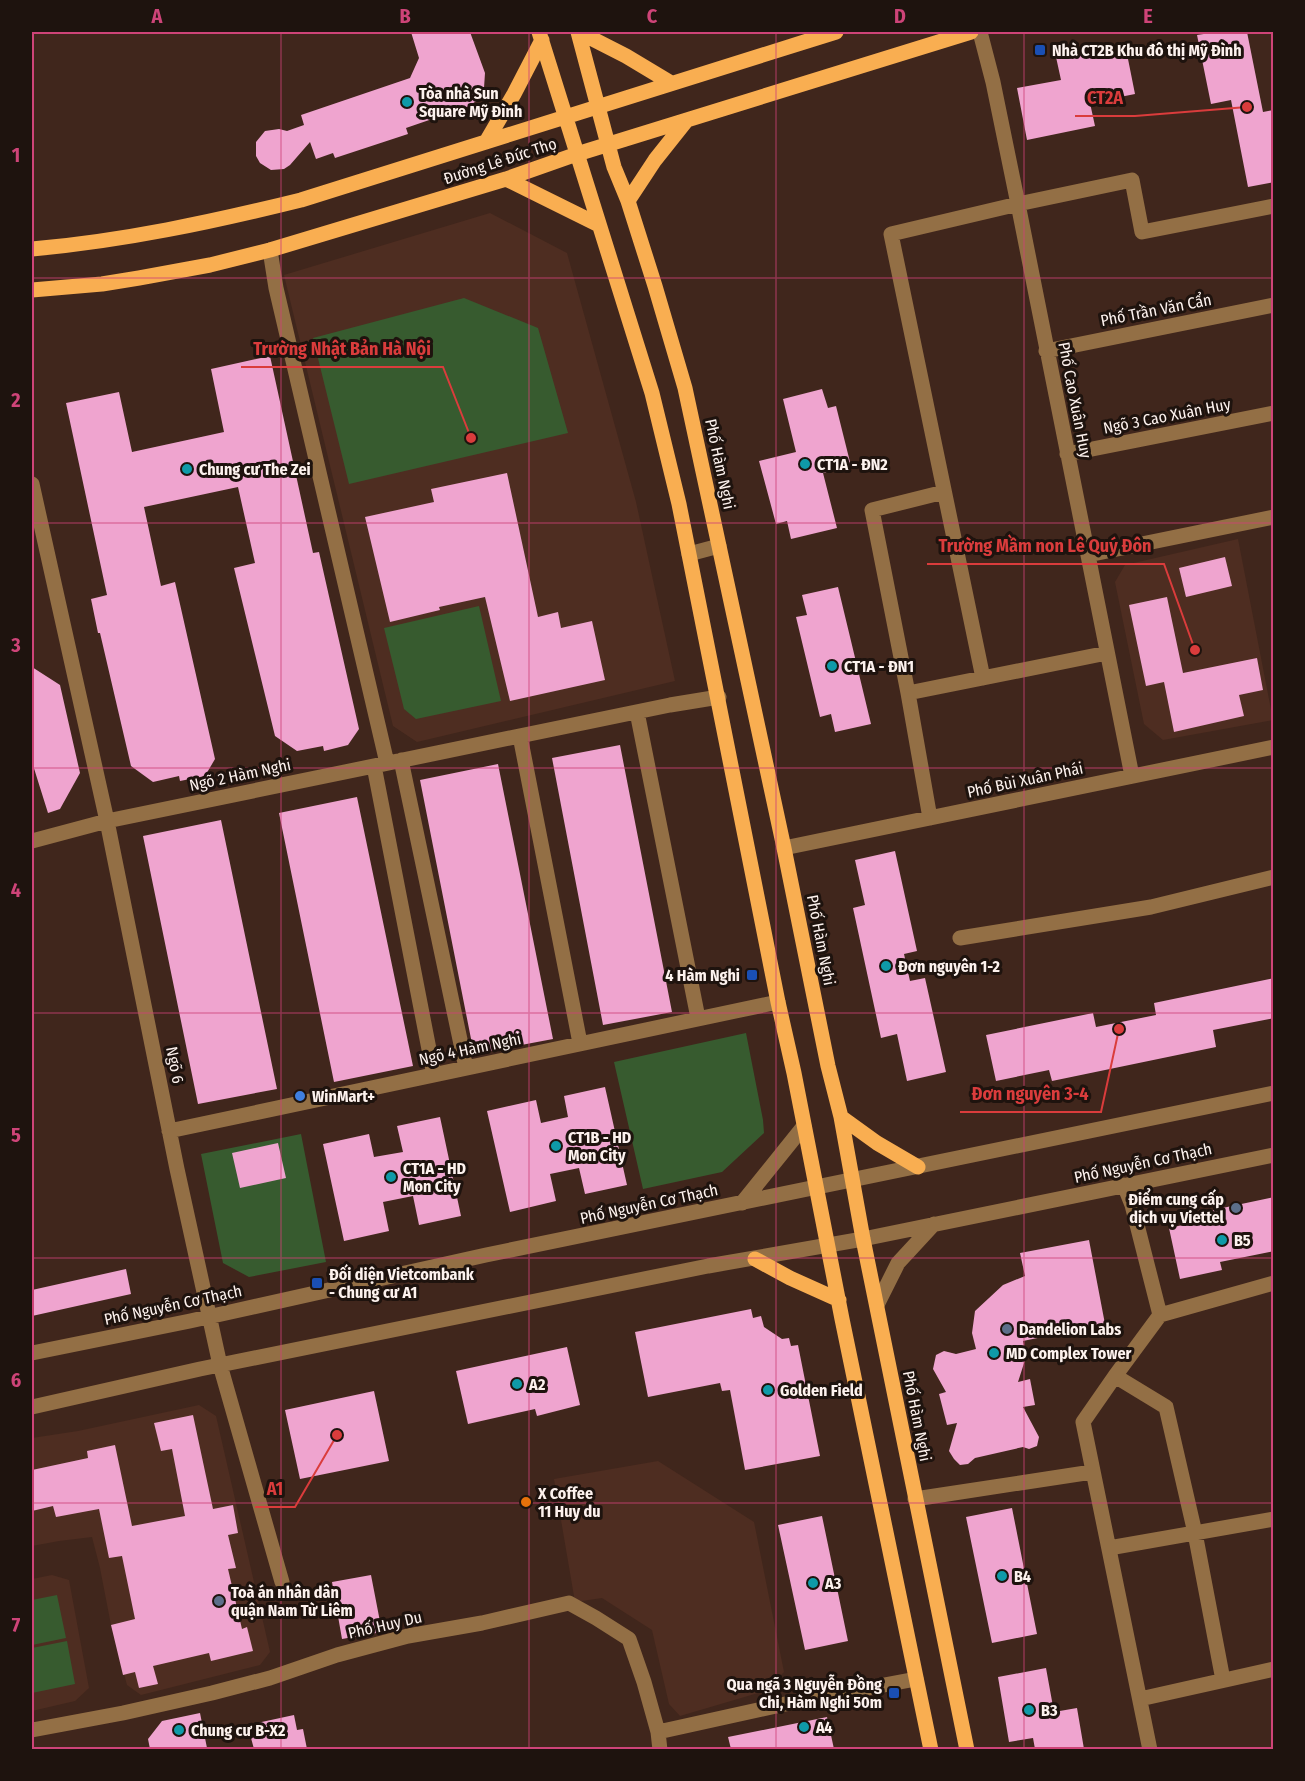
<svg xmlns="http://www.w3.org/2000/svg" width="1305" height="1781" viewBox="0 0 1305 1781" font-family="'Fira Sans Condensed',sans-serif">
  <rect width="100%" height="100%" fill="#40261c"/>
  <path fill="#4e2d21" d="M490,213L567,253L636,502L675,681L417,742L393,726L284,275Z
    M1238,539L1273,720L1163,740L1144,724L1115,582L1125,565Z
    M199,1405L216,1416L270,1652L260,1665L141,1695L127,1685L111,1625L100,1568L92,1537L59,1541L32,1546V1438L78,1431Z
    M658,1461L754,1522L784,1672L765,1691L680,1716L669,1704L652,1630L602,1598L575,1602L554,1479Z
    M52,1575L69,1580L89,1688L75,1701L32,1711V1579Z"/>
  <path fill="#375b2f" d="M464,298L538,328L568,433L349,484L313,338Z
    M479,606L501,701L416,719L404,709L384,628Z
    M746,1033L763,1120L764,1133L722,1172L643,1189L614,1062Z
    M301,1134L326,1262L249,1277L223,1263L201,1154Z
    M57,1595L66,1638L32,1645V1600Z
    M67,1641L75,1684L32,1693V1648Z"/>
  <path fill="#efa4cf" d="M411,32H470L485,73L484,88L478,100L467,107L406,128L408,134L335,158L333,153L316,159L310,142L290,165L284,169L271,170L260,163L256,156V142L265,131L279,129L287,131L304,125L301,115L410,78L419,58Z
    M1217,32H1247L1263,112L1274,110V182L1248,187L1231,100L1211,104L1197,35Z
    M1125,44L1135,94L1090,103L1095,126L1027,140L1017,88L1061,80L1056,57Z
    M270,356L313,553L319,552L359,729L348,745L324,751L323,746L297,751L275,736L234,568L255,563L238,487L144,507L161,586L175,582L215,759L205,776L180,781L179,776L153,782L131,766L100,633H98L91,599L107,595L66,403L119,392L132,452L224,432L211,369Z
    M822,389L828,408L836,406L851,466L823,473L837,528L791,539L787,521L776,524L759,461L796,452L783,399Z
    M507,473L538,617L558,612L561,628L592,621L605,680L510,701L485,597L439,607L440,610L390,622L365,517L434,502L431,489Z
    M1225,557L1232,586L1186,597L1179,568Z
    M838,587L871,724L835,732L831,714L820,717L796,617L807,615L802,595Z
    M1167,597L1183,673L1257,658L1263,690L1239,695L1244,716L1174,732L1164,682L1146,686L1129,605Z
    M32,667L60,685L80,773L60,809L48,813L32,762Z
    M620,745L672,1012L603,1025L552,758Z
    M498,764L553,1039L474,1054L420,780Z
    M357,797L413,1066L334,1082L279,813Z
    M221,820L277,1089L198,1104L143,836Z
    M895,851L917,951L904,954L910,981L925,978L946,1072L907,1081L897,1034L881,1038L853,908L865,905L855,860Z
    M1274,978V1018L1213,1030L1216,1047L1052,1081L1049,1070L996,1081L986,1035L1093,1013L1096,1027L1156,1015L1154,1003Z
    M605,1087L627,1185L585,1194L579,1168L550,1174L556,1201L510,1212L487,1111L536,1100L541,1123L568,1117L564,1096Z
    M440,1117L461,1216L419,1225L413,1196L383,1202L389,1231L344,1241L323,1144L369,1134L374,1157L403,1152L397,1126Z
    M278,1143L286,1178L240,1188L232,1153Z
    M1274,1197V1251L1220,1262L1222,1270L1180,1279L1169,1228L1215,1218L1213,1210Z
    M1089,1240L1105,1324L1023,1341L1026,1357L1018,1382L1030,1379L1035,1405L1023,1407L1039,1437L1037,1446L1029,1449L1023,1447L975,1458L968,1464L960,1465L954,1459L949,1451L957,1423L947,1425L939,1394L946,1392L933,1369L936,1355L944,1351L956,1354L976,1349L972,1333L975,1311L1003,1285L1025,1276L1020,1253Z
    M126,1269L131,1294L32,1316V1290Z
    M751,1309L753,1318L761,1316L764,1327L782,1339L789,1338L791,1346L798,1345L820,1456L745,1470L730,1390L722,1391L720,1383L648,1397L635,1332Z
    M567,1347L580,1405L537,1416L535,1409L468,1424L456,1371Z
    M374,1391L389,1461L300,1479L285,1410Z
    M193,1415L213,1509L233,1505L238,1533L228,1535L236,1568L228,1569L242,1629L247,1627L253,1651L211,1661L209,1653L153,1666L158,1684L139,1688L135,1672L123,1675L111,1625L135,1619L122,1556L109,1558L99,1509L56,1517L53,1506L32,1511V1470L88,1458L87,1451L115,1445L132,1526L185,1516L172,1449L161,1451L154,1423Z
    M1012,1508L1037,1634L992,1643L966,1517Z
    M822,1516L848,1641L805,1650L778,1525Z
    M371,1575L382,1632L342,1639L332,1582Z
    M1046,1668L1054,1712L1077,1708L1084,1749H1035L1033,1738L1009,1742L998,1677Z
    M200,1713L207,1748L199,1749H150L148,1739L162,1721Z
    M294,1715L297,1730L303,1729L307,1749H254L251,1738L259,1736L257,1723Z
    M827,1717L834,1749H731L728,1737Z"/>
  <g fill="none" stroke-linecap="round" stroke-linejoin="round">
    <path stroke="#936f45" stroke-width="15" d="M980,32L993,82L1018,204L1132,776
      M270,250L276,288L387,763
      M1046,351L1274,305
      M1067,454L1274,413
      M32,484L107,821L670,705L719,697
      M689,554L719,546
      M1088,555L1274,517
      M983,678L891,234L1018,204L1132,180L1142,232L1274,206
      M908,693L1107,653
      M637,712L698,1018
      M520,736L580,1043
      M401,760L466,1068
      M374,766L434,1075
      M930,818L908,693L872,510L944,492
      M32,841L107,821L177,1169L220,1365L282,1582
      M784,848L1274,747
      M960,938L1151,907L1274,877
      M169,1131L778,1002
      M1124,1185L1132,1205L1160,1315
      M742,1203L804,1126
      M877,1305L898,1263L934,1224
      M32,1353L190,1321L486,1255L1274,1093
      M1115,1376L1166,1407L1195,1533L1223,1680
      M32,1407L200,1369L708,1266L863,1239L1274,1155
      M915,1499L1092,1472
      M1109,1548L1274,1519
      M1140,1699L1274,1669
      M32,1730L123,1713L212,1693L270,1678L337,1655L408,1636L482,1623L569,1603L596,1618L629,1639L644,1682L658,1732L660,1750
      M658,1732L799,1701L916,1679
      M1150,1750L1083,1422L1115,1376L1160,1315L1274,1283"/>
    <path stroke="#f9ae51" stroke-width="15" d="M539,32L652,393L679,504L778,1002L794,1073L842,1319L931,1750
      M578,32L614,167L628,201L655,286L685,388L784,848L828,1066L841,1117L863,1239L967,1750
      M579,32L626,56L671,83
      M486,142L514,94L542,40
      M506,179L599,225
      M628,201L655,160L686,121
      M32,249C123,241 212,222 301,200L836,32
      M32,290L102,284L139,278L210,265L270,250L506,179L577,154L971,32
      M841,1117L877,1143L918,1167
      M755,1259L790,1278L839,1300"/>
  </g>
  <path fill="none" stroke="#ce4478" stroke-width="1.5" stroke-opacity="0.55" d="M281,32V1750M529,32V1750M776,32V1750M1024,32V1750M32,278H1274M32,523H1274M32,768H1274M32,1013H1274M32,1258H1274M32,1503H1274"/>
  <g fill="#1a4fb4" stroke="#1e130e" stroke-width="2">
    <rect x="1034" y="44" width="12" height="12" rx="3"/>
    <rect x="746" y="969" width="12" height="12" rx="3"/>
    <rect x="311" y="1277" width="12" height="12" rx="3"/>
    <rect x="888" y="1687" width="12" height="12" rx="3"/>
  </g>
  <g fill="#0f9aa8" stroke="#1e130e" stroke-width="2">
    <circle cx="407" cy="102" r="6"/>
    <circle cx="805" cy="464" r="6"/>
    <circle cx="187" cy="469" r="6"/>
    <circle cx="832" cy="666" r="6"/>
    <circle cx="886" cy="966" r="6"/>
    <circle cx="556" cy="1146" r="6"/>
    <circle cx="391" cy="1177" r="6"/>
    <circle cx="1222" cy="1240" r="6"/>
    <circle cx="994" cy="1353" r="6"/>
    <circle cx="517" cy="1384" r="6"/>
    <circle cx="768" cy="1390" r="6"/>
    <circle cx="1002" cy="1576" r="6"/>
    <circle cx="813" cy="1583" r="6"/>
    <circle cx="1029" cy="1710" r="6"/>
    <circle cx="804" cy="1727" r="6"/>
    <circle cx="179" cy="1730" r="6"/>
  </g>
  <circle fill="#3f7fe0" stroke="#1e130e" stroke-width="2" cx="300" cy="1096" r="6"/>
  <g fill="#5c6f8a" stroke="#1e130e" stroke-width="2">
    <circle cx="1236" cy="1208" r="6"/>
    <circle cx="1007" cy="1329" r="6"/>
    <circle cx="219" cy="1601" r="6"/>
  </g>
  <circle fill="#e8710a" stroke="#1e130e" stroke-width="2" cx="526" cy="1502" r="6"/>
  <g text-anchor="middle" dominant-baseline="central" stroke-width="6" stroke-linejoin="round" paint-order="stroke">
    <g font-size="16" font-weight="bold" fill="#fdf2ee" stroke="#1e130e" text-anchor="start">
      <text x="1052" y="50">Nhà CT2B Khu đô thị Mỹ Đình</text>
      <text x="419" y="93">Tòa nhà Sun<tspan x="419" dy="18">Square Mỹ Đình</tspan></text>
      <text x="817" y="464">CT1A - ĐN2</text>
      <text x="199" y="469">Chung cư The Zei</text>
      <text x="844" y="666">CT1A - ĐN1</text>
      <text x="898" y="966">Đơn nguyên 1-2</text>
      <text x="740" y="975" text-anchor="end">4 Hàm Nghi</text>
      <text x="312" y="1096">WinMart+</text>
      <text x="568" y="1137">CT1B - HD<tspan x="568" dy="18">Mon City</tspan></text>
      <text x="403" y="1168">CT1A - HD<tspan x="403" dy="18">Mon City</tspan></text>
      <text x="1224" y="1199" text-anchor="end">Điểm cung cấp<tspan x="1224" dy="18">dịch vụ Viettel</tspan></text>
      <text x="1234" y="1240">B5</text>
      <text x="329" y="1274">Đối diện Vietcombank<tspan x="329" dy="18">- Chung cư A1</tspan></text>
      <text x="1019" y="1329">Dandelion Labs</text>
      <text x="1006" y="1353">MD Complex Tower</text>
      <text x="529" y="1384">A2</text>
      <text x="780" y="1390">Golden Field</text>
      <text x="538" y="1493">X Coffee<tspan x="538" dy="18">11 Huy du</tspan></text>
      <text x="1014" y="1576">B4</text>
      <text x="825" y="1583">A3</text>
      <text x="231" y="1592">Toà án nhân dân<tspan x="231" dy="18">quận Nam Từ Liêm</tspan></text>
      <text x="882" y="1684" text-anchor="end">Qua ngã 3 Nguyễn Đồng<tspan x="882" dy="18">Chi, Hàm Nghi 50m</tspan></text>
      <text x="1041" y="1710">B3</text>
      <text x="816" y="1727">A4</text>
      <text x="191" y="1730">Chung cư B-X2</text>
    </g>
    <g font-size="16" fill="#fdf2ee" stroke="#1e130e">
      <text transform="translate(500 161) rotate(-18)">Đường Lê Đức Thọ</text>
      <text transform="translate(1156 310) rotate(-11)">Phố Trần Văn Cẩn</text>
      <text transform="translate(1075 400) rotate(79)">Phố Cao Xuân Huy</text>
      <text transform="translate(1167 416) rotate(-11)">Ngõ 3 Cao Xuân Huy</text>
      <text transform="translate(720 464) rotate(78)">Phố Hàm Nghi</text>
      <text transform="translate(240 775) rotate(-12)">Ngõ 2 Hàm Nghi</text>
      <text transform="translate(1025 780) rotate(-12)">Phố Bùi Xuân Phái</text>
      <text transform="translate(821 940) rotate(79)">Phố Hàm Nghi</text>
      <text transform="translate(470 1049) rotate(-12)">Ngõ 4 Hàm Nghi</text>
      <text transform="translate(175 1065) rotate(79)">Ngõ 6</text>
      <text transform="translate(1143 1163) rotate(-12)">Phố Nguyễn Cơ Thạch</text>
      <text transform="translate(649 1204) rotate(-12)">Phố Nguyễn Cơ Thạch</text>
      <text transform="translate(173 1305) rotate(-12)">Phố Nguyễn Cơ Thạch</text>
      <text transform="translate(917 1416) rotate(79)">Phố Hàm Nghi</text>
      <text transform="translate(385 1625) rotate(-13)">Phố Huy Du</text>
    </g>
  </g>
  <path fill="none" stroke="#da3c3c" stroke-width="2" d="M1247 107L1135 116H1075M471 438L443 367H241M1195 650L1164 564H927M1119 1029L1101 1112H960M337 1435L295 1507H255"/>
  <g fill="#da3c3c" stroke="#1e130e" stroke-width="2">
    <circle cx="1247" cy="107" r="6"/>
    <circle cx="471" cy="438" r="6"/>
    <circle cx="1195" cy="650" r="6"/>
    <circle cx="1119" cy="1029" r="6"/>
    <circle cx="337" cy="1435" r="6"/>
  </g>
  <g font-size="18" text-anchor="middle" font-weight="bold" fill="#da3c3c" stroke="#1e130e" stroke-width="6" stroke-linejoin="round" paint-order="stroke">
    <text x="1105" y="104">CT2A</text>
    <text x="342" y="355">Trường Nhật Bản Hà Nội</text>
    <text x="1045" y="552">Trường Mầm non Lê Quý Đôn</text>
    <text x="1030" y="1100">Đơn nguyên 3-4</text>
    <text x="275" y="1495">A1</text>
  </g>
  <rect width="1305" height="1781" fill="none" stroke="#1e130e" stroke-width="66"/>
  <rect x="33" y="33" width="1239" height="1715" fill="none" stroke="#ce4478" stroke-width="2"/>
  <g font-size="20" text-anchor="middle" font-weight="bold" fill="#ce4478">
    <text x="157" y="23">A</text>
    <text x="405" y="23">B</text>
    <text x="652" y="23">C</text>
    <text x="900" y="23">D</text>
    <text x="1148" y="23">E</text>
    <text x="16" y="162">1</text>
    <text x="16" y="407">2</text>
    <text x="16" y="652">3</text>
    <text x="16" y="897">4</text>
    <text x="16" y="1142">5</text>
    <text x="16" y="1387">6</text>
    <text x="16" y="1632">7</text>
  </g>
</svg>
